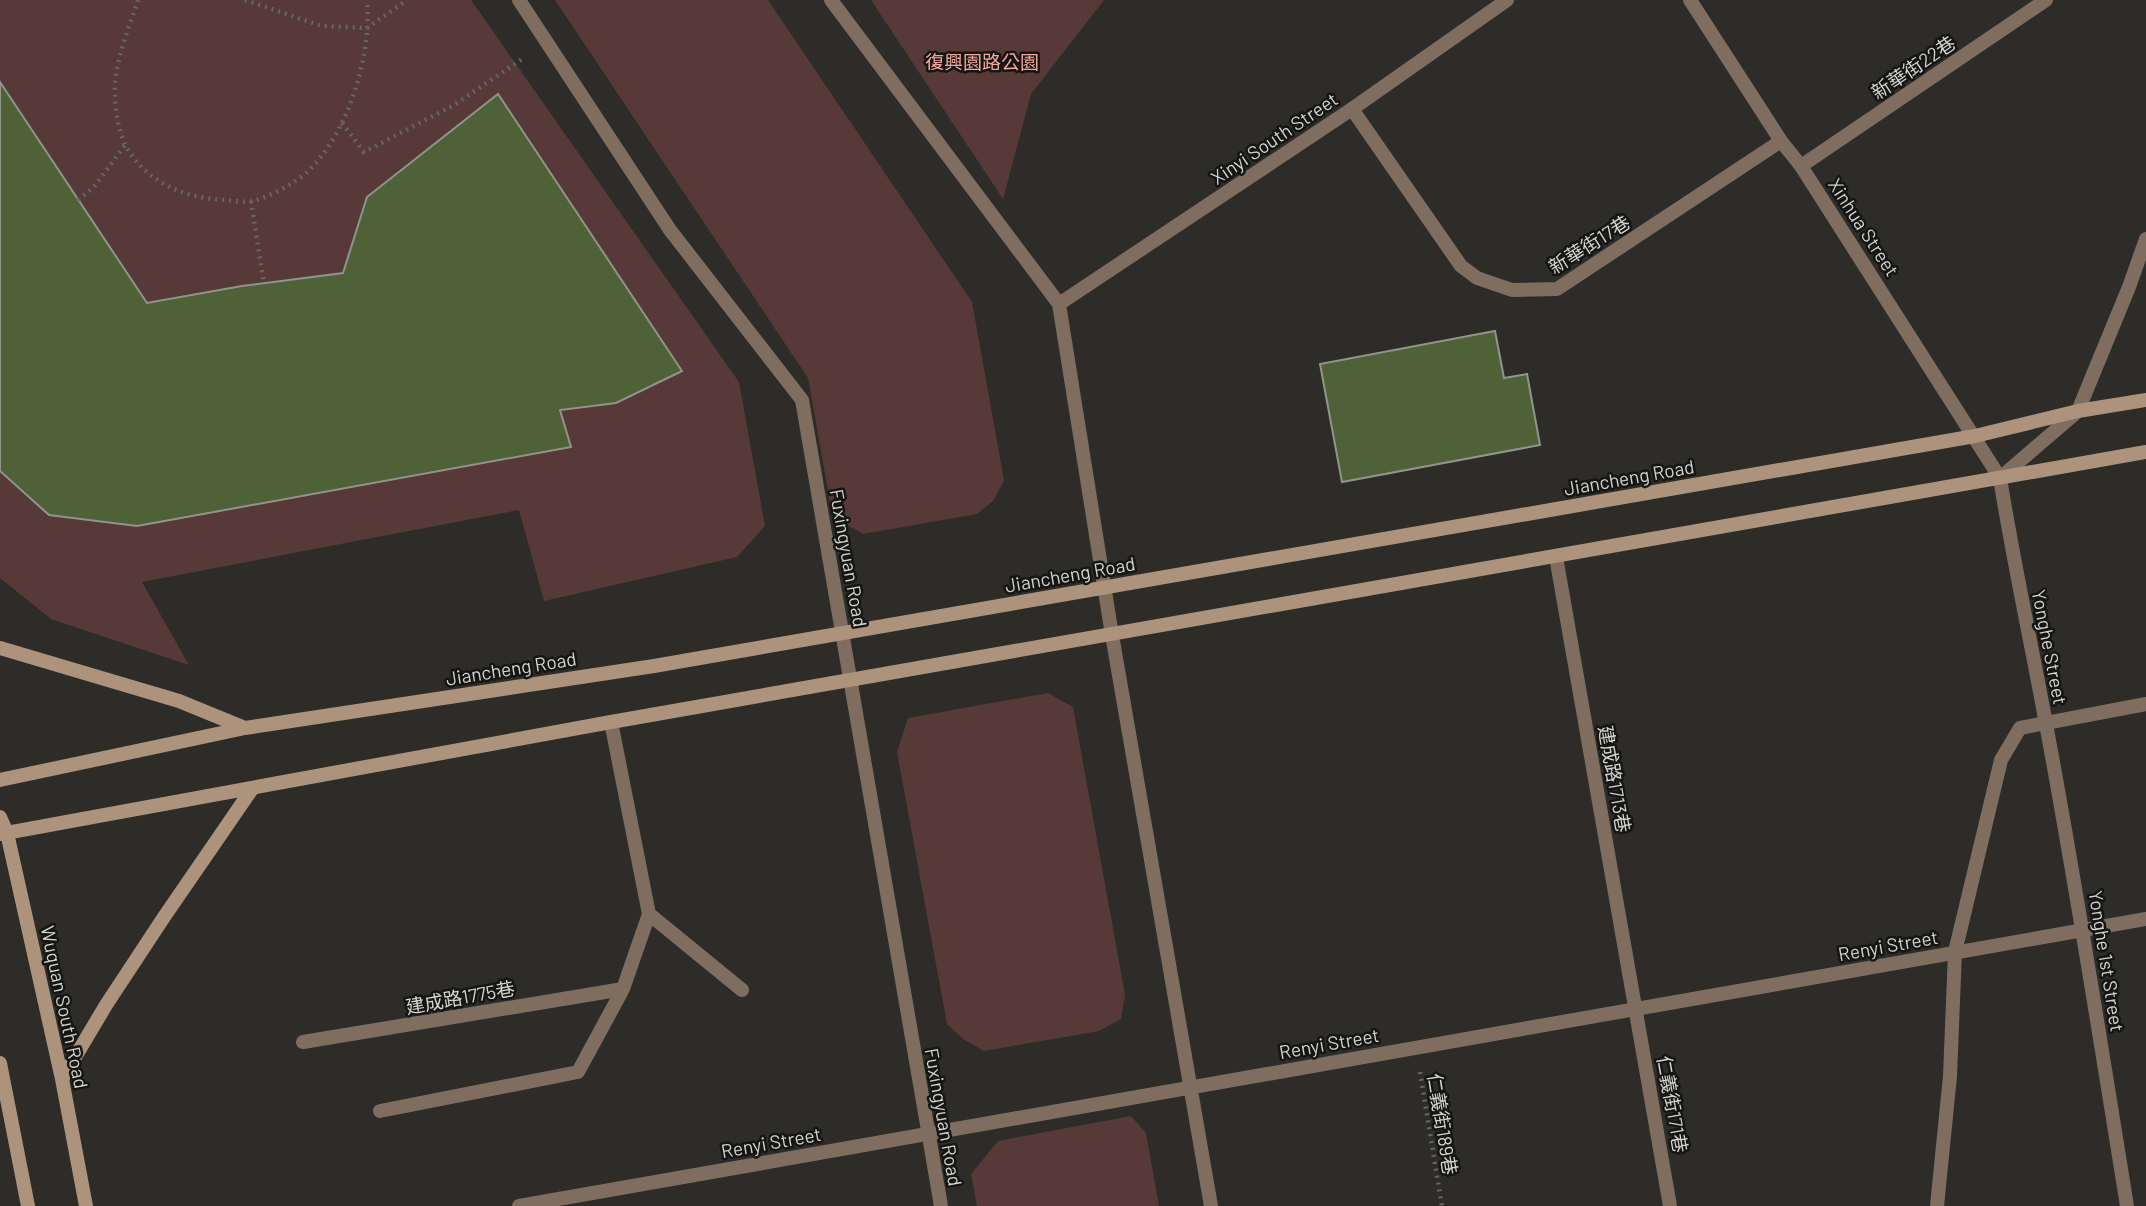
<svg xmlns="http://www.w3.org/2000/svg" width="2146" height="1206" viewBox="0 0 2146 1206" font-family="Barlow,'Noto Sans TC',sans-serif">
  <rect width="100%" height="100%" fill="#2d2c28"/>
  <path fill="#573a37" d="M0,0H471L739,382L765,526L737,557L544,601L519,510L142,582L189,665L51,619L0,578Z
    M555,0H768L972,302L1004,480L994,500L977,514L863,534L842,522L830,502L808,378Z
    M871,0H1104L1031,94L1003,199Z
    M1048,693L1073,707L1125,995L1121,1019L1099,1031L984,1051L963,1039L947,1024L897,752L908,718Z
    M1131,1116L1146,1133L1159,1206H977L971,1174L998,1141Z"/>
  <path fill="#4f6137" stroke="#91938f" stroke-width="2" d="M0,82L147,303L242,286L343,273L367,197L498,94L682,371L616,403L560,410L571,447L137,526L49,515L0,471Z
    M1495,331L1504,378L1527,374L1540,445L1342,482L1320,364Z"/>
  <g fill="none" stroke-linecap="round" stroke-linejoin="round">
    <path stroke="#656561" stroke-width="4.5" stroke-dasharray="2 5" stroke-linecap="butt" d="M138,0C129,29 114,62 115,92C115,109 118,129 125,144C144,182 186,199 226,200C235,201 245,203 253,201C264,198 277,192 287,186C342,158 373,59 367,0
      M245,0L322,26L367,28L407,0
      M342,123L364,152L454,105L525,57
      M78,200L94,187L125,145
      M251,201L264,284
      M1420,1072L1442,1206"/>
    <path stroke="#7f6d60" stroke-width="14" d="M1352,109L1461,266L1477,278L1512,290L1557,289L1781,141
      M1801,166L2046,0
      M1556,557L1670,1206
      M649,914L742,990
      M303,1042L623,989L649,914L611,722
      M380,1111L578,1072L623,989
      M1937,1206L1950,1076L1955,952L2001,760L2020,728L2146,704"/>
    <path stroke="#7f6d60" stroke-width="14" d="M519,0L670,230L802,400L941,1206
      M831,0L1059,304L1112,635L1211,1206
      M1690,0L1781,141L1801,166L2000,478
      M1059,304L1352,109L1507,0
      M519,1206L2146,919
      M2127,1206C2101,1045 2076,884 2046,724C2031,642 2013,560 2000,478L2078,411L2129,287L2146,239"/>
    <path stroke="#ad927c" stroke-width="14" d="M0,648L179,701L245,728
      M0,780L245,728L654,666L1975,436L2078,411L2146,400
      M0,817L7,833L62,1079L86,1206
      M0,834L611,722L2146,452
      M0,1063L28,1206
      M62,1079L106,1005L164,917L252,789"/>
  </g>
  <g text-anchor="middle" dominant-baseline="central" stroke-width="5" stroke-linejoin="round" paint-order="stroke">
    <g font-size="19" fill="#f8a89d" stroke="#151513">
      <text x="982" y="61">復興園路公園</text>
    </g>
    <g font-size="19" fill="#d4d4d1" stroke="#151513">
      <text transform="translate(1913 67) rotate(-34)">新華街22巷</text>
      <text transform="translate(1274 138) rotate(-34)">Xinyi South Street</text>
      <text transform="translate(1864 227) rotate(57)">Xinhua Street</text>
      <text transform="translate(1589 244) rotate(-32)">新華街17巷</text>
      <text transform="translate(1629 477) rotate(-10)">Jiancheng Road</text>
      <text transform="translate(849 558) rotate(80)">Fuxingyuan Road</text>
      <text transform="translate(1070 574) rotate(-10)">Jiancheng Road</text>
      <text transform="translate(2050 647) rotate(79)">Yonghe Street</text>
      <text transform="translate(511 668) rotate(-9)">Jiancheng Road</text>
      <text transform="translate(1615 779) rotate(80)">建成路1713巷</text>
      <text transform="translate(1888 945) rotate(-10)">Renyi Street</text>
      <text transform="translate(2107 961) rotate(81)">Yonghe 1st Street</text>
      <text transform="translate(460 997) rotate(-10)">建成路1775巷</text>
      <text transform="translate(65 1007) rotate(78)">Wuquan South Road</text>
      <text transform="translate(1329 1043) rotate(-10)">Renyi Street</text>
      <text transform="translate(1673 1104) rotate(80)">仁義街171巷</text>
      <text transform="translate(944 1117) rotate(80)">Fuxingyuan Road</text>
      <text transform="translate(1443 1124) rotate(81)">仁義街189巷</text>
      <text transform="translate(771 1142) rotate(-10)">Renyi Street</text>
    </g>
  </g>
</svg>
